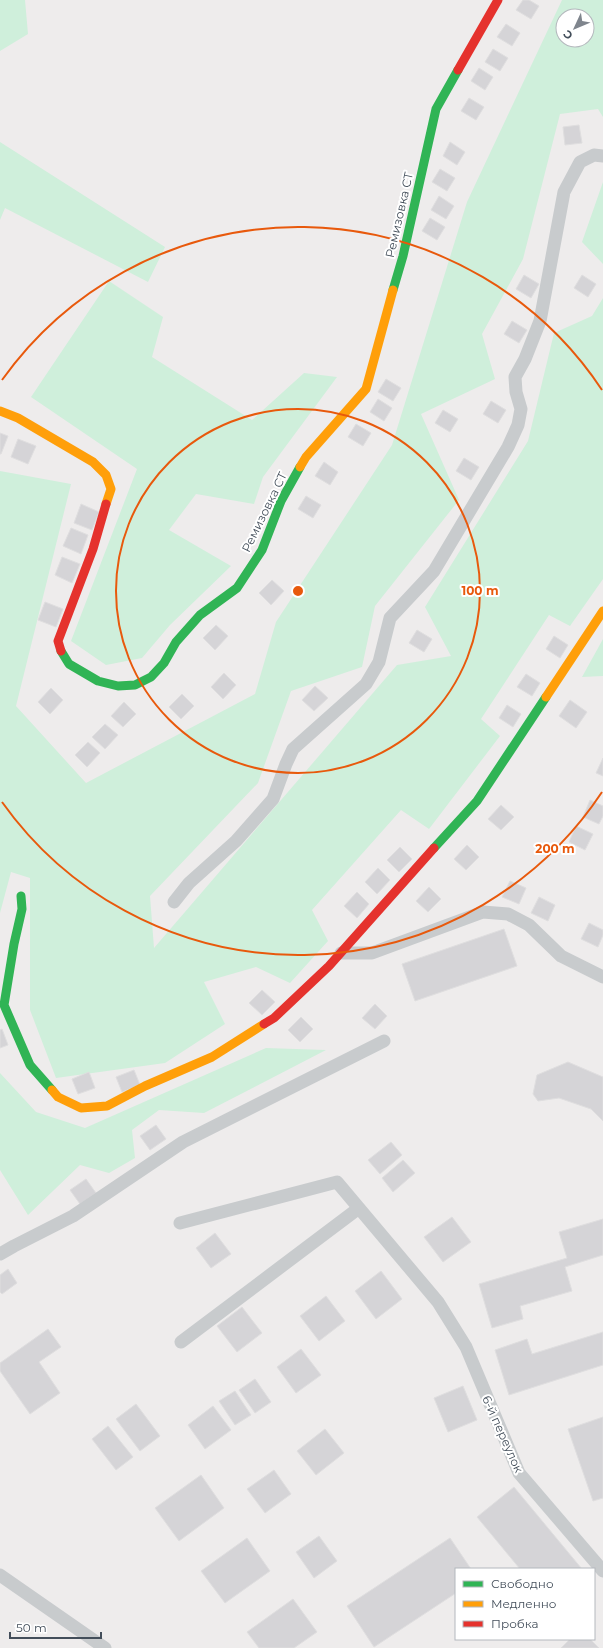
<svg xmlns="http://www.w3.org/2000/svg" width="603" height="1648" viewBox="0 0 603 1648" font-family="Montserrat,sans-serif">
  <rect width="100%" height="100%" fill="#eeecec"/>
  <path fill="#cfefdb" fill-rule="evenodd" d="M0,0H25L28,34L0,51Z
    M562,0H603V117L598,109L560,114L523,259L482,334L495,379L421,414L459,500L375,606L362,667L291,691L258,783L150,896L154,948L397,665L451,656L425,607L528,441L554,333L592,316L603,298V579L570,626L549,615L481,719L500,736L429,829L401,810L312,910L328,941L290,983L256,967L204,982L225,1024L165,1063L56,1078L30,1010V878L11,872L0,913V471L71,484L16,706L86,783L255,694L276,622L392,445L467,202ZM563,16H587V40H563Z
    M0,142L165,247L148,282L5,208L0,220Z
    M603,182V264L582,242Z
    M109,281L163,317L152,357L252,420L304,373L337,377L263,477L254,504L196,494L169,530L231,566L170,625L142,658L106,665L71,641L137,469L31,397Z
    M603,639V676L582,677Z
    M266,1048L326,1050L204,1113L159,1110L132,1130L135,1158L109,1173L80,1165L28,1215L0,1170V1073L36,1112L85,1128Z"/>
  <path fill="#d5d4d7" stroke="#dfdedf" d="M523,0H529L539,6L531,19L516,10Z
    M506,24L520,33L512,46L497,37Z
    M493,49L508,58L500,71L485,62Z
    M479,68L493,77L485,90L471,81Z
    M469,98L484,107L476,120L461,111Z
    M579,125L582,143L565,145L563,127Z
    M450,142L465,152L457,165L443,156Z
    M440,169L455,178L447,191L432,182Z
    M439,196L454,206L446,219L431,210Z
    M430,218L445,227L437,240L422,231Z
    M524,275L539,284L531,298L516,289Z
    M582,275L596,284L588,297L574,288Z
    M512,321L527,330L519,343L504,334Z
    M386,379L401,388L393,401L378,392Z
    M378,399L392,408L384,421L370,412Z
    M491,401L506,410L498,423L483,414Z
    M443,410L458,419L450,432L435,423Z
    M356,424L371,433L363,446L348,437Z
    M0,433L8,436L1,454H0Z
    M18,439L36,446L28,464L11,457Z
    M464,458L479,467L471,480L456,471Z
    M324,462L338,472L330,485L315,476Z
    M306,496L321,505L313,518L298,509Z
    M81,504L99,512L92,530L74,523Z
    M71,528L88,535L81,554L63,546Z
    M62,557L80,564L72,583L55,575Z
    M272,580L284,591L271,605L259,593Z
    M45,602L63,609L56,627L38,620Z
    M216,625L228,636L215,650L203,638Z
    M417,630L432,639L424,652L409,643Z
    M554,636L568,645L560,658L546,649Z
    M224,673L236,685L223,699L211,687Z
    M526,674L540,683L532,696L517,687Z
    M315,686L328,698L314,711L302,700Z
    M51,688L63,700L50,714L38,702Z
    M182,694L194,706L181,719L169,707Z
    M570,700L587,712L576,728L559,716Z
    M124,702L136,714L123,727L111,716Z
    M507,705L521,714L513,727L499,718Z
    M105,724L118,735L105,749L92,737Z
    M88,742L100,753L87,767L75,755Z
    M603,758V776L596,773Z
    M590,800L603,806V816L599,824L583,817Z
    M501,805L514,817L501,830L488,819Z
    M576,826L593,834L585,850L569,842Z
    M467,845L479,857L466,870L454,859Z
    M400,847L412,859L399,872L387,860Z
    M378,868L390,880L377,894L365,882Z
    M510,881L526,888L519,904L502,897Z
    M429,887L441,899L428,912L416,901Z
    M357,892L369,904L357,918L344,906Z
    M539,897L555,905L548,921L531,913Z
    M589,923L603,930V935L598,947L581,939Z
    M504,929L517,966L415,1001L402,964Z
    M262,990L275,1002L262,1015L249,1003Z
    M375,1004L387,1016L375,1029L362,1018Z
    M301,1017L313,1029L300,1042L288,1030Z
    M2,1029L8,1045L0,1048V1030Z
    M568,1062L603,1077V1121L591,1109L559,1098L538,1101L533,1094L537,1075Z
    M134,1070L140,1085L122,1092L116,1077Z
    M89,1072L95,1088L78,1094L72,1079Z
    M156,1125L166,1139L150,1150L140,1136Z
    M391,1142L402,1155L380,1174L368,1160Z
    M403,1160L415,1173L393,1192L382,1178Z
    M86,1179L96,1193L80,1204L70,1190Z
    M452,1217L471,1242L443,1262L424,1237Z
    M603,1219V1255L565,1267L572,1291L520,1306L523,1319L492,1328L479,1284L567,1258L559,1232Z
    M215,1233L231,1254L211,1268L196,1248Z
    M8,1269L17,1283L2,1294L0,1292V1275Z
    M381,1271L402,1299L376,1319L355,1291Z
    M326,1296L345,1321L319,1341L300,1316Z
    M242,1307L262,1333L237,1352L217,1326Z
    M48,1329L61,1347L39,1362L60,1393L30,1414L0,1371V1363Z
    M603,1332V1365L509,1395L495,1350L527,1339L532,1354Z
    M301,1349L321,1375L296,1393L277,1367Z
    M255,1379L271,1402L255,1413L239,1390Z
    M463,1386L477,1420L448,1432L434,1398Z
    M235,1391L251,1415L235,1425L219,1401Z
    M136,1404L160,1436L140,1451L116,1419Z
    M213,1406L231,1430L205,1449L188,1425Z
    M603,1417V1498L593,1501L568,1429Z
    M108,1426L133,1457L116,1470L92,1439Z
    M325,1429L344,1453L316,1475L297,1451Z
    M274,1470L291,1494L265,1513L247,1489Z
    M201,1475L224,1508L179,1541L155,1508Z
    M514,1487L582,1569H520L477,1517Z
    M319,1536L337,1561L314,1578L296,1552Z
    M247,1538L270,1571L225,1603L201,1571Z
    M450,1538L471,1569H456V1593L374,1647L347,1606Z
    M293,1599L317,1632L294,1648H259L247,1632Z
    M570,1639H590L599,1648H561Z"/>
  <g fill="none" stroke-linecap="round" stroke-linejoin="round">
    <path stroke="#c8cbcd" stroke-width="13" d="M174,902L189,883L236,841L273,799L286,764L293,749L366,684L379,662L390,618L434,571L508,447L518,425L521,409L516,392L515,377L525,359L540,321L564,192L580,162L594,155L603,156
      M341,953H372L483,912L508,914L529,925L561,956L603,977
      M180,1223L337,1182L438,1302L466,1347L519,1473L603,1571
      M0,1254L14,1246L73,1216L183,1142L384,1041
      M181,1342L359,1208
      M0,1575L105,1648"/>
    <path stroke="#30b455" stroke-width="9" d="M393,290L403,256L436,109L458,70
      M61,651L69,664L98,681L118,686L135,685L151,677L164,663L176,642L200,615L237,588L262,550L281,501L300,467
      M434,848L477,801L546,697
      M21,896L22,909L14,944L4,1005L30,1065L52,1090"/>
    <path stroke="#ff9f0a" stroke-width="9" d="M0,411L18,418L93,462L106,475L111,489L106,504
      M300,467L306,457L366,389L393,290
      M546,697L603,611
      M52,1090L58,1097L81,1108L107,1106L145,1086L212,1057L264,1024"/>
    <path stroke="#e5322d" stroke-width="9" d="M458,70L498,0
      M61,651L58,641L93,549L106,504
      M264,1024L274,1018L329,966L434,848"/>
  </g>
  <g fill="none" stroke="#e8590c" stroke-width="2">
    <circle cx="298" cy="591" r="182"/>
    <path d="M602 792A364 364 0 0 1 2 802M2 380A364 364 0 0 1 602 390"/>
  </g>
  <g text-anchor="middle" dominant-baseline="central" stroke-width="4" stroke-linejoin="round" paint-order="stroke">
    <g font-size="12" fill="#434e5a" stroke="#fff">
      <text transform="translate(399 215) rotate(-77)">Ремизовка СТ</text>
      <text transform="translate(264 512) rotate(-64)">Ремизовка СТ</text>
      <text transform="translate(503 1434) rotate(66)">6-й переулок</text>
    </g>
  </g>
  <circle cx="298" cy="591" r="6" fill="#e8590c" stroke="#fff" stroke-width="2"/>
  <g font-size="12" text-anchor="middle" font-weight="bold" fill="#e8590c" stroke="#fff" stroke-width="4" stroke-linejoin="round" paint-order="stroke">
    <text x="480" y="595">100 m</text>
    <text x="555" y="853">200 m</text>
  </g>
  <rect x="455" y="1568" width="140" height="72" fill="#ffffff" stroke="#b4b8bd"/>
  <rect x="463" y="1581" width="20" height="6" fill="#30b455" stroke="#b4b8bd"/>
  <text x="491" y="1588" font-size="12" fill="#434e5a">Свободно</text>
  <rect x="463" y="1601" width="20" height="6" fill="#ff9f0a" stroke="#b4b8bd"/>
  <text x="491" y="1608" font-size="12" fill="#434e5a">Медленно</text>
  <rect x="463" y="1621" width="20" height="6" fill="#e5322d" stroke="#b4b8bd"/>
  <text x="491" y="1628" font-size="12" fill="#434e5a">Пробка</text>
  <g transform="translate(575 28) rotate(226)"><circle r="19" fill="#ffffff" stroke="#b4b8bd"/>
  <path d="M0-3L7 15L0 10L-7 15Z" fill="#7f858d"/>
  <text y="-6" font-size="11" font-weight="bold" text-anchor="middle" fill="#434e5a">С</text>
  </g>
  <path d="M10 1632v6h91v-6" fill="none" stroke="#434e5a" stroke-width="2"/>
  <text x="16" y="1632" font-size="12" fill="#434e5a" stroke="#ffffff" stroke-width="3" paint-order="stroke">50 m</text>
</svg>
